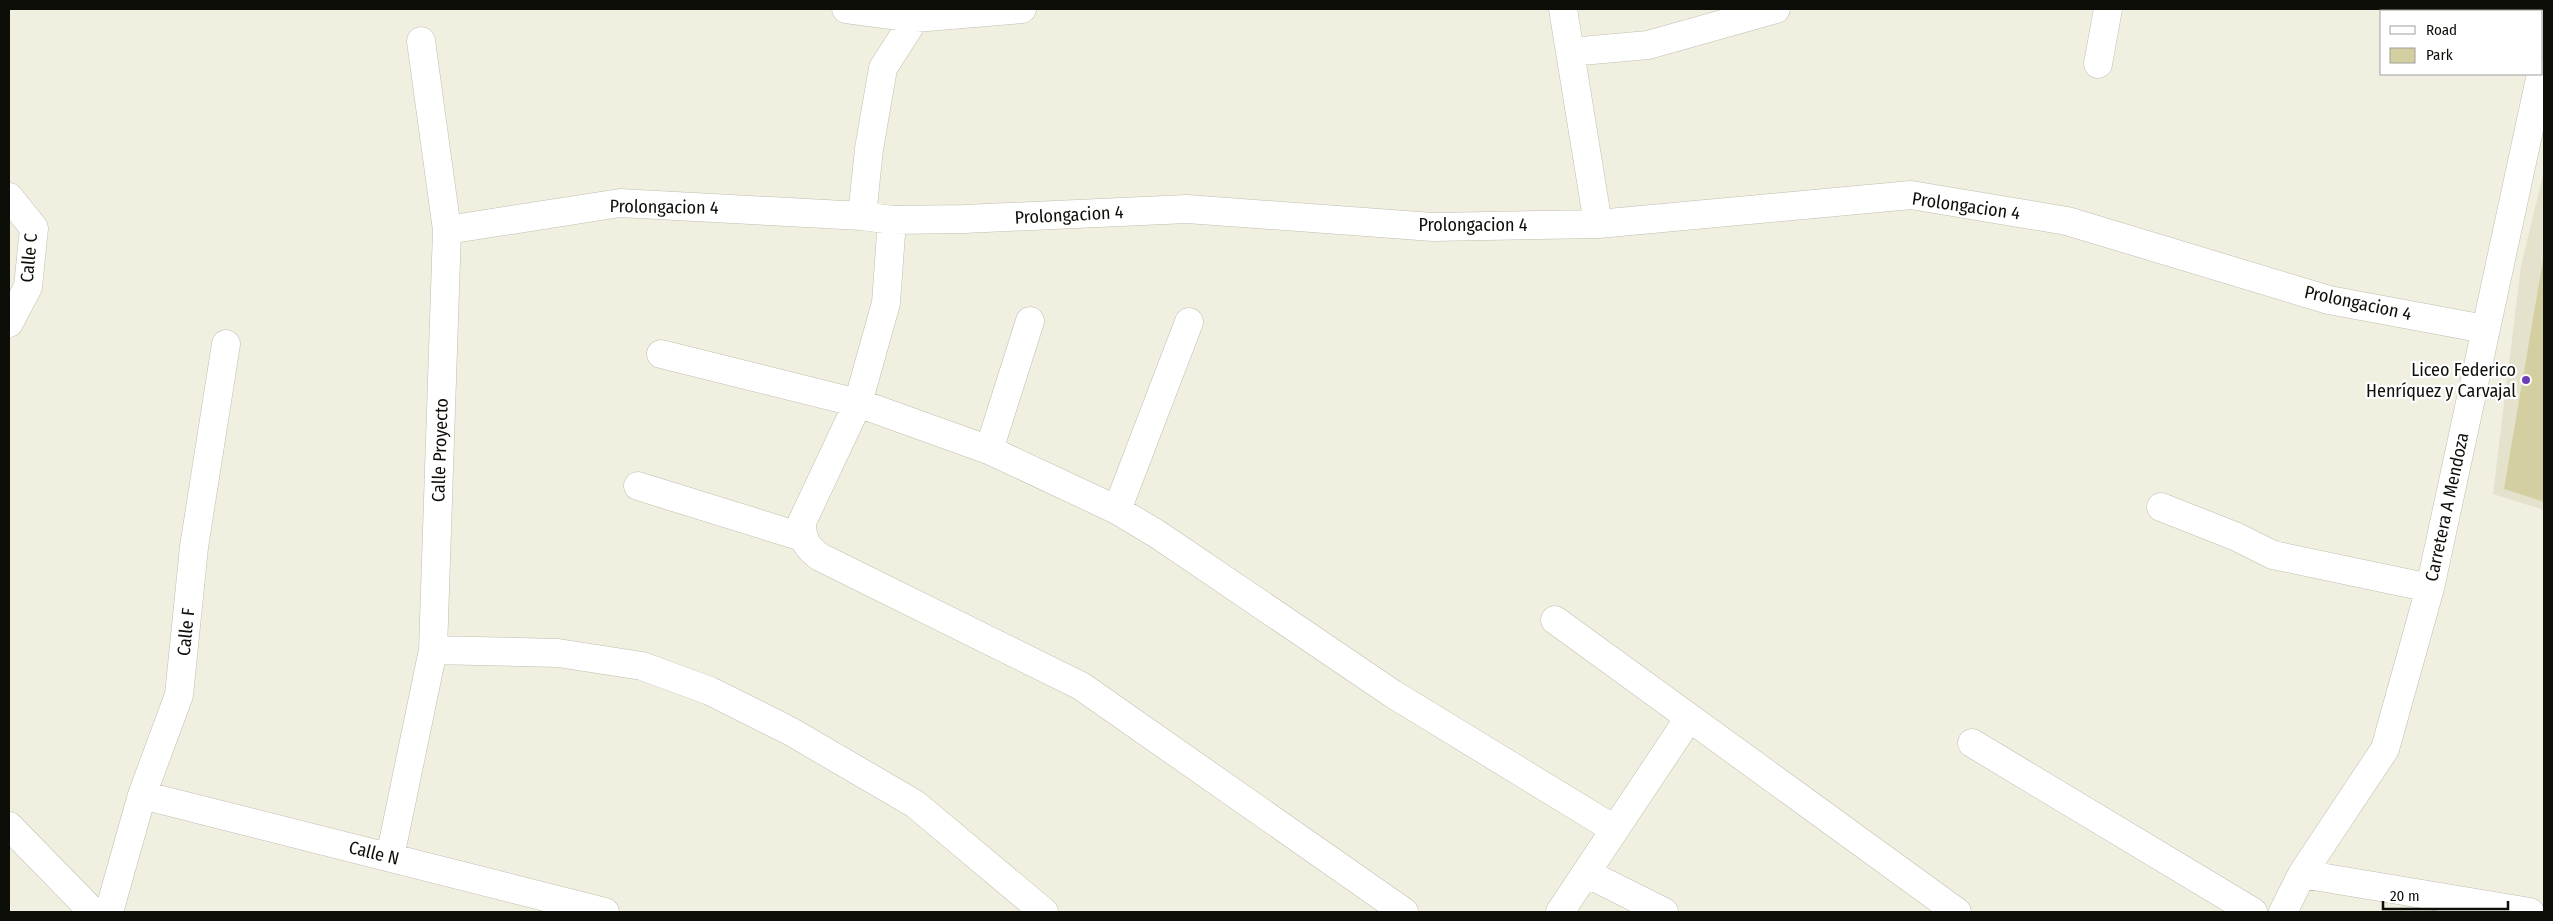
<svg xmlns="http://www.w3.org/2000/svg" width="2553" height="921" viewBox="0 0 2553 921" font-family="'Fira Sans Condensed',sans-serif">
  <rect width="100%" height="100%" fill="#f0efe0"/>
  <path fill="#e4e2cc" d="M2544,171V510L2493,494L2521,266Z"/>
  <path fill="#d4cfa0" d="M2544,254V502L2504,489Z"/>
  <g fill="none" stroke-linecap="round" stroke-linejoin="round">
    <defs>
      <path id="minor" d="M846,9L915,18L1022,9
        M1563,9L1598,224
        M1570,52L1648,45L1776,9
        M2098,64L2108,9
        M9,197L34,228L28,287L9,323
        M862,216L869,149L883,68L915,18
        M892,220L886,303L858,403L802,522C802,539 806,547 820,557L1081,686L1404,912
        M447,230L620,203L862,216L892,220L964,219L1187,209L1433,227L1598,224L1911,195L2067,221L2329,300L2485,329
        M661,354L858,403L989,450L1117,510L1157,534L1393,694L1614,829
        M989,450L1030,321
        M638,486L802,537
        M2161,507L2237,537L2273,555L2430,588
        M1117,510L1189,322
        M1555,620L1957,912
        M433,650L558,653L642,666L710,691L790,731L915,804L1044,912
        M1972,743L2253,912
        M142,795L605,912
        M9,826L93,912
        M390,857L433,650L447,230L421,41
        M1586,873L1664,912
        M2302,874L2530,912
        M109,912L142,795L179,695L194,547L226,344
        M1560,912L1689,718
        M2283,912L2302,874L2385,749L2430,588L2541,74"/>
    </defs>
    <use href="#minor" stroke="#bfbeaf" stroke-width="29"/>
    <use href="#minor" stroke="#fff" stroke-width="28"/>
  </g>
  <circle fill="#6b3eb5" stroke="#fff" stroke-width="2" cx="2526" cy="380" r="5"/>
  <g text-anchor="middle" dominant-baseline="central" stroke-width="4.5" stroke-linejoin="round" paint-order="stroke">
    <g font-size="18" fill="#0e0e09" stroke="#fff">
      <text transform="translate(1966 206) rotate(8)">Prolongacion 4</text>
      <text transform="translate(664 207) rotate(1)">Prolongacion 4</text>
      <text transform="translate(1069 215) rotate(-3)">Prolongacion 4</text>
      <text x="1473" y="225">Prolongacion 4</text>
      <text transform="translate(29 258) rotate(-85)">Calle C</text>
      <text transform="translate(2358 303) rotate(12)">Prolongacion 4</text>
      <text transform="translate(440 450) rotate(-88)">Calle Proyecto</text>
      <text transform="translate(2447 507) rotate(-78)">Carretera A Mendoza</text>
      <text transform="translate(186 632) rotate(-84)">Calle F</text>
      <text transform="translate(374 853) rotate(14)">Calle N</text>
    </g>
    <g font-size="18" fill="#0e0e09" stroke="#fff" text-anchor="end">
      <text x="2516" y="370">Liceo Federico<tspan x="2516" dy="21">Henríquez y Carvajal</tspan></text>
    </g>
  </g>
  <rect width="2553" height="921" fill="none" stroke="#0e0e09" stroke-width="20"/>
  <rect x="2380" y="10" width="162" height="65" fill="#ffffff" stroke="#9f9f9d"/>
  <rect x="2390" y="26" width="25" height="8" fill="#ffffff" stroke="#9f9f9d"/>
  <text x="2426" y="35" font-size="15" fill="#0e0e09">Road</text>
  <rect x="2390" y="48" width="25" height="15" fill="#d4cfa0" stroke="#9f9f9d"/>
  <text x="2426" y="60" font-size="15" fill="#0e0e09">Park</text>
  <path d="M2383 901v8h125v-8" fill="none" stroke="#0e0e09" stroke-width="2.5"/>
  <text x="2390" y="901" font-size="15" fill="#0e0e09" stroke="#ffffff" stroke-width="4" paint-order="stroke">20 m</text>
</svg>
